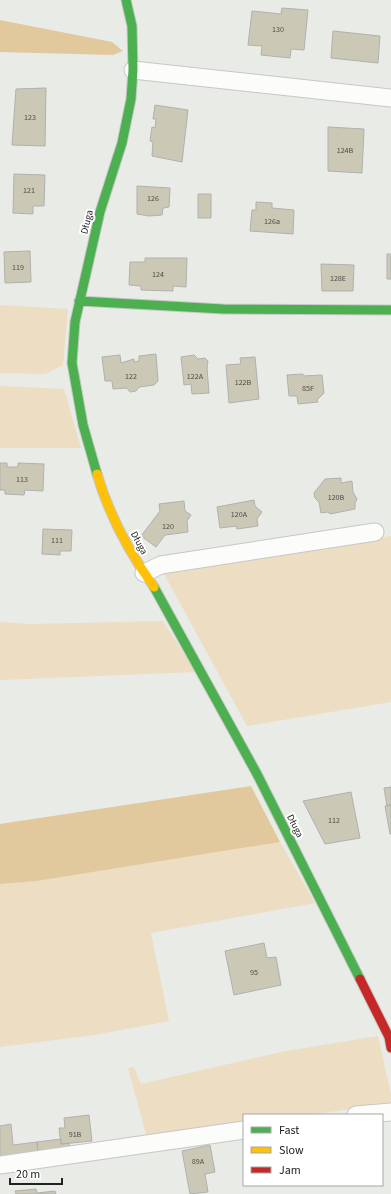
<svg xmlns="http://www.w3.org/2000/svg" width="391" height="1194" viewBox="0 0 391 1194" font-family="'Source Sans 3',sans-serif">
  <rect width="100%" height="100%" fill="#e9ebe7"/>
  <path fill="#ecddc3" d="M0,305L68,309L63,365L45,374L0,373Z
    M0,386L64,389L81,448H0Z
    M391,536V702L247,726L164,574Z
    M163,621L196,672L0,680V622L31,624Z
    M280,842L315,903L151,933L169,1021L95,1035L0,1047V884L37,881Z
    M378,1036L391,1094V1102L384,1105L306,1115H244V1125L148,1141L128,1068L134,1067L141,1084L281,1052Z"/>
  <path fill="#e2c89d" d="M0,20L112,42L123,51L113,55L0,52Z
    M251,786L280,842L37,881L0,884V824Z"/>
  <path fill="#cbc9b6" stroke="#b0b1ae" d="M282,8L308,10L304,50L291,49L290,58L261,55L262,46L248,45L252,11L281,14Z
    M333,31L380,36L378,63L331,58Z
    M46,88L45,146L12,145L16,89Z
    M155,105L188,110L182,162L152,156L153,142L150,141L152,127L155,128L156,119H153Z
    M328,127L364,129L362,173L328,171Z
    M14,174L45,175L44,206H33V214L13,213Z
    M137,186L170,188L169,207L163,208L162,215L149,216L137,214Z
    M198,194H211V218H198Z
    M256,202L272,203V208L294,210L293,234L250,231L252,210H256Z
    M30,251L31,282L5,283L4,252Z
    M387,254H391V279H387Z
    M145,258H187L186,287L173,286V291L141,290V286L129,285L130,262H145Z
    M321,264L354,265L353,291H322Z
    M156,354L158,381L154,385L139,387L136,391L130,392L127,388L113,389L112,381H105L102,357L120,355L121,363L134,359V362L139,361V356Z
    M194,355L198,359L205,358L208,361L207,368L209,393L192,394L191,384L184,385L181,357Z
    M255,357L259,399L229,403L226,365L241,364L240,358Z
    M303,374V376L322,375L324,393L317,400L318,402L298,404L297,396H289L287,375Z
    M0,463H7V467H18V463L44,464L43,491L25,490L24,495L5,494V490H0Z
    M341,478V483L352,481L353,492L357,499L355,503V509L330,514L328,512L321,513L319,502L315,498L314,493L325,479Z
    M254,500L255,506L262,512L257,519L258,526L237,529L236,526L220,528L217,507Z
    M184,501L185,511L191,515L187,521L188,532L165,535L156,547L141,536L160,511L159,504Z
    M43,529L72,530L71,551H60V555L42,554Z
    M391,787V805L387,806L384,788Z
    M351,792L360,838L325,844L303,801Z
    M391,805V834H390L385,806Z
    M264,943L267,958L276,957L281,985L234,995L225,951Z
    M89,1115L92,1141L61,1144L59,1128H65L64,1118Z
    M11,1124L13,1145L37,1142L38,1154L0,1159V1126Z
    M61,1139V1144L69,1143L70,1150L38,1154L37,1142Z
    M210,1145L215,1172L205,1174L208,1192L190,1194L182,1151Z
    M36,1189L37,1193L55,1191L56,1194H16L15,1191Z"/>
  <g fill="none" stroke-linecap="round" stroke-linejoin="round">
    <defs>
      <path id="street" d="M133,70L391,98
        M144,573L161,565L375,532
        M356,1115L391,1112
        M0,1165L244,1130"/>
      <path id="fast" d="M79,301L223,309L391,310
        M97,474L83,425L72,363L75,322L100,212L122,143L131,99L133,70L132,26L126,0
        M154,587L257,774L360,979"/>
      <path id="slow" d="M97,474C109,515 129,552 154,587"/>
      <path id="jam" d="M360,979L389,1037L391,1048"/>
    </defs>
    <use href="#street" stroke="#c6c8c5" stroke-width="19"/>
    <use href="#fast" stroke="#c6c8c5" stroke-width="11"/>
    <use href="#slow" stroke="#c6c8c5" stroke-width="11"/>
    <use href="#jam" stroke="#c6c8c5" stroke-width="11"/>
    <use href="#street" stroke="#fcfcfb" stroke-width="17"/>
    <use href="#fast" stroke="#4caf50" stroke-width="9"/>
    <use href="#slow" stroke="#ffc107" stroke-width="9"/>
    <use href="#jam" stroke="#c62828" stroke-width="9"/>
  </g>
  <g text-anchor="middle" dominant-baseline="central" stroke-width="4" stroke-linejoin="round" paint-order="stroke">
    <g font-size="8" fill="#4c4c46">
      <text x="278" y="29">130</text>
      <text x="30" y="117">123</text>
      <text x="345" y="150">124B</text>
      <text x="29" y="190">121</text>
      <text x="153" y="198">126</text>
      <text x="272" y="221">126a</text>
      <text x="18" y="267">119</text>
      <text x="158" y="274">124</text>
      <text x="338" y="278">128E</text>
      <text x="131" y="376">122</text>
      <text x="195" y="376">122A</text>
      <text x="243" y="382">122B</text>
      <text x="308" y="388">85F</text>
      <text x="22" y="479">113</text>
      <text x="336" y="497">120B</text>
      <text x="239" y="514">120A</text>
      <text x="168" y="526">120</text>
      <text x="57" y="540">111</text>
      <text x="334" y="820">112</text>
      <text x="254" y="972">95</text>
      <text x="75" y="1134">91B</text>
      <text x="198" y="1161">89A</text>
    </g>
    <g font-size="10" fill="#212220" stroke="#fff">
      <text transform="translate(87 222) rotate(-76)">Długa</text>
      <text transform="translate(139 543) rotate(62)">Długa</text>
      <text transform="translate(295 826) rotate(63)">Długa</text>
    </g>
  </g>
  <rect x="243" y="1114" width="140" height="72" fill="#ffffff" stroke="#a6a7a6"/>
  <rect x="251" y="1127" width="20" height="6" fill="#4caf50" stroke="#a6a7a6"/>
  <text x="279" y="1134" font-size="12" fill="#212220">Fast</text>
  <rect x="251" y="1147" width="20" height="6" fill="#ffc107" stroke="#a6a7a6"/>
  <text x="279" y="1154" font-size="12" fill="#212220">Slow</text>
  <rect x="251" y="1167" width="20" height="6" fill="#c62828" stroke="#a6a7a6"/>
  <text x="279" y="1174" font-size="12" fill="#212220">Jam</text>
  <path d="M10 1178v6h52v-6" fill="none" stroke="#212220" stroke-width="2"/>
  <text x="16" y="1178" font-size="12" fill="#212220" stroke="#ffffff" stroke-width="3" paint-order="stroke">20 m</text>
</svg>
